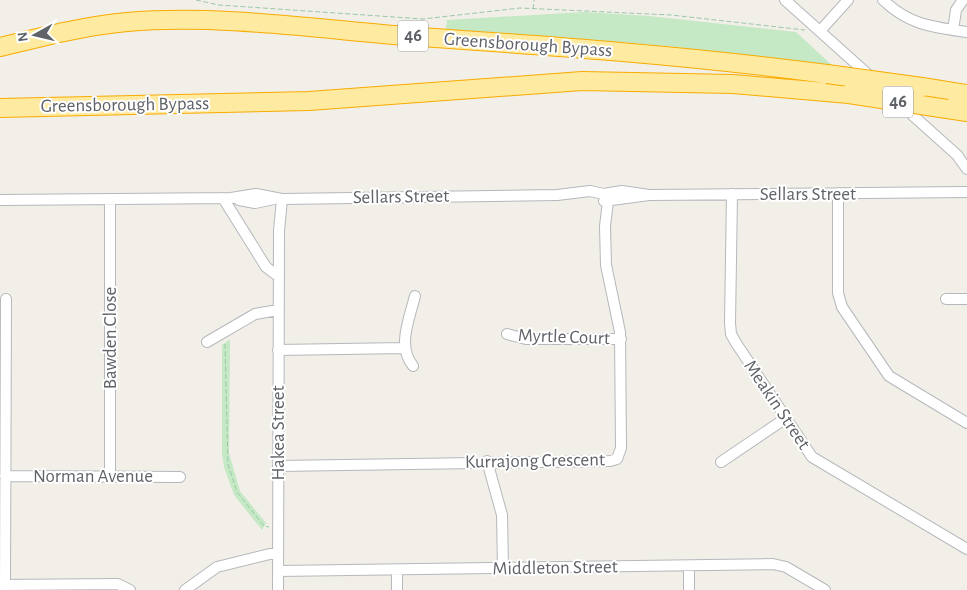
<svg xmlns="http://www.w3.org/2000/svg" width="967" height="590" viewBox="0 0 967 590" font-family="'Alegreya Sans',sans-serif">
  <rect width="100%" height="100%" fill="#f1efe8"/>
  <path fill="#c5e8c5" d="M584,12L649,16L796,32L834,67L668,46L446,29L447,20Z
    M230,339L229,453L240,491L266,523L262,530L234,495L224,467L222,454V345Z"/>
  <g fill="none" stroke-linecap="round" stroke-linejoin="round">
    <defs>
      <path id="minor" d="M785,0L872,78
        M883,0C909,25 932,27 967,32
        M953,30L956,10L963,0
        M820,31L848,0
        M899,103L957,155L967,169
        M838,193V293L842,307L889,376L967,423
        M732,194L730,323L731,334L736,343L812,457L967,549
        M223,198L266,267L278,276
        M0,200L231,198L256,194L282,199L557,195L590,191L604,194L622,191L649,195
        M239,200L255,203L274,199
        M604,201L649,195L967,192
        M946,299H967
        M507,334L526,339H621
        M207,342L255,314L278,310
        M278,350L404,348
        M413,366C397,346 409,320 415,296
        M487,461L502,515L503,568
        M721,462L786,418
        M278,466L610,461L617,459L621,448L620,332L606,265L605,226L608,201L604,194
        M5,476L180,477
        M110,476V199
        M689,566V590
        M397,570V590
        M278,571L773,564L786,567L825,590
        M0,585L118,584L130,590
        M5,585L6,299
        M185,590L217,567L278,552
        M278,590L279,231L282,199"/>
      <path id="trunk" d="M0,47C41,37 84,26 127,22C221,14 324,30 419,37C555,46 691,56 827,74
        M922,87L967,94
        M0,108L309,101L582,81L733,84L849,94
        M947,109L967,112"/>
    </defs>
    <use href="#minor" stroke="#b5b8bc" stroke-width="12"/>
    <use href="#trunk" stroke="#f9ab00" stroke-width="20"/>
    <path stroke="#9cc7a9" stroke-width="1" stroke-dasharray="5 2.5" stroke-linecap="butt" d="M196,0L219,5L423,19L520,8L585,11L671,15L805,30
      M533,9L534,0
      M225,344L228,464L237,492L264,526L269,527"/>
    <use href="#minor" stroke="#fff" stroke-width="10"/>
    <use href="#trunk" stroke="#feeaa1" stroke-width="18"/>
    <defs>
      <path id="trunk-bridge" d="M827,74L922,87
        M849,94L947,109"/>
    </defs>
    <use href="#trunk-bridge" stroke="#f9ab00" stroke-width="20" stroke-linecap="butt"/>
    <use href="#trunk-bridge" stroke="#feeaa1" stroke-width="18"/>
  </g>
  <g text-anchor="middle" dominant-baseline="central" stroke-width="4" stroke-linejoin="round" paint-order="stroke">
    <g fill="#fff" stroke="#8f9295" stroke-width="1">
      <rect x="398" y="20.5" width="30" height="31" rx="4"/>
      <rect x="883" y="86.5" width="30" height="31" rx="4"/>
    </g>
    <g font-size="18" font-weight="bold" fill="#5f6368">
      <text x="413" y="36">46</text>
      <text x="898" y="102">46</text>
    </g>
    <g font-size="19" fill="#5f6368" stroke="#fff">
      <text transform="translate(528 45) rotate(4)">Greensborough Bypass</text>
      <text transform="translate(125 105) rotate(-1)">Greensborough Bypass</text>
      <text x="808" y="194">Sellars Street</text>
      <text transform="translate(401 197) rotate(-1)">Sellars Street</text>
      <text transform="translate(564 337) rotate(2)">Myrtle Court</text>
      <text transform="translate(110 338) rotate(-90)">Bawden Close</text>
      <text transform="translate(777 405) rotate(56)">Meakin Street</text>
      <text transform="translate(278 433) rotate(-90)">Hakea Street</text>
      <text transform="translate(535 461) rotate(-1)">Kurrajong Crescent</text>
      <text x="93" y="476">Norman Avenue</text>
      <text transform="translate(555 568) rotate(-1)">Middleton Street</text>
    </g>
  </g>
  <g transform="translate(35 35) rotate(262)" stroke="#ffffff" stroke-width="4" paint-order="stroke">
  <path d="M0-4L9 19L0 12L-9 19Z" fill="#5f6368"/>
  <text y="-8" font-size="14" font-weight="bold" text-anchor="middle" fill="#5f6368">N</text>
  </g>
</svg>
